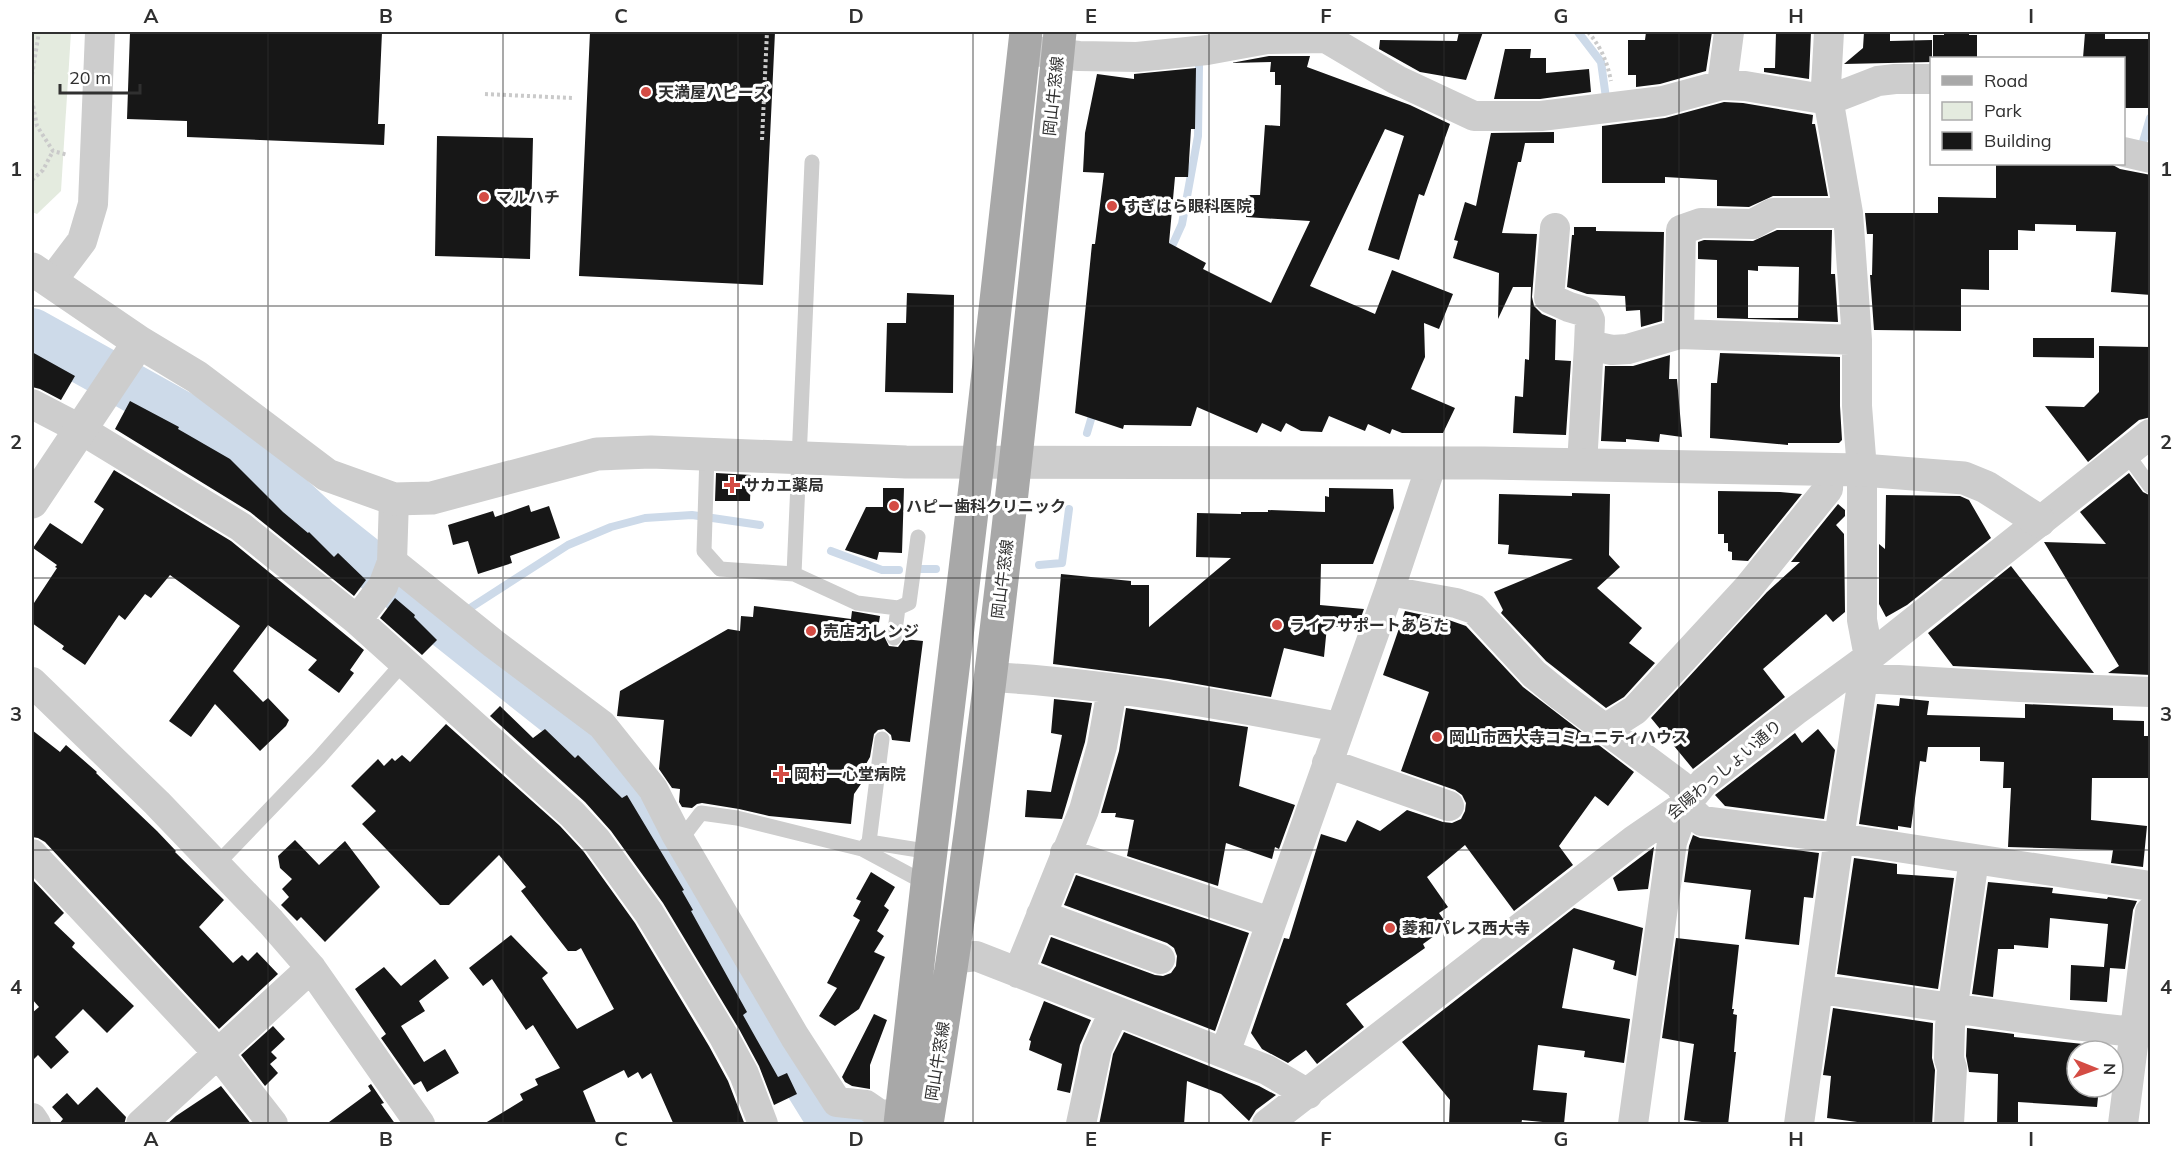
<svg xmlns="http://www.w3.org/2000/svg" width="2182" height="1156" viewBox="0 0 2182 1156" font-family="Mulish,'Noto Sans JP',sans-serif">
  <rect width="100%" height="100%" fill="#fff"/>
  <path fill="#e4ebdf" d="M32,32H71L61,191L37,214L32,212Z"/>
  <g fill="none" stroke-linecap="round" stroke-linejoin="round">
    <path stroke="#cddae9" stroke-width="8" d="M1578,32L1601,62L1606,98
      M2140,152L2150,118
      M1168,255L1182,224L1198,136L1199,65
      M1087,433L1094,409
      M831,551L882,570H899
      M1039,565L1062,563L1069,509
      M921,569H936
      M467,610L568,545L611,527L645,518L692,515L760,525"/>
    <path stroke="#cddae9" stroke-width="48" d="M32,332L233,444L317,522L570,723L642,797L721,943L823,1108L836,1118L855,1124"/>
  </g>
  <path fill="#171717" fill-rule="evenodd" d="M130,32H382L378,124H385L384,145L187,137V121L127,119Z
    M590,32H775L763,285L579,276Z
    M1459,32H1483L1466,80L1420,72L1379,49L1380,40L1457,41Z
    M1646,32H1712L1706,71L1660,84L1636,87V75H1628V40H1645Z
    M1776,32H1811L1809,79L1764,72V68H1775Z
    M1864,32H1890V41L1932,40V62L1844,64L1863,48Z
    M1944,32H1969V35H1977V58H1933V35H1944Z
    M2085,33L2105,34V39H2151L2149,108H2124V58H2083Z
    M1505,49H1531L1530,58H1546V73L1589,69L1591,92L1540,99H1494Z
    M1269,56H1310L1307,67L1410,105L1450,124L1424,196L1419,194L1399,260L1368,250L1404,136L1385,129L1310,286L1375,314L1392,270L1453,294L1439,329L1424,323L1425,357L1411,389L1455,408L1443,433H1402L1392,429L1390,434L1368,424L1365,431L1329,416L1322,432L1301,431L1286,423L1281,432L1262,423L1257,433L1197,407L1191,426L1124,425L1123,429L1075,413L1092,244H1095L1104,173L1083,172L1085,133L1097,74L1134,79V74L1196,68L1195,129H1191L1188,177H1175L1169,243L1206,263L1203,269L1271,303L1310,221L1246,217L1248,195H1260L1265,125L1280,126L1281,85H1275V72H1270L1271,62L1231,63Z
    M1724,102L1743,103L1813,115L1812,124H1815L1828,196H1773L1749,207L1717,206V180L1665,177V183H1602V126L1665,118Z
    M1554,132V143H1525L1521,162H1518L1502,233L1537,234L1532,297L1534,306L1542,314L1556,320L1555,360L1571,361L1566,435L1513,433L1515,396L1523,397L1525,359L1529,360L1531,287H1513L1498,319L1499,273L1453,258L1458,241L1454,240L1465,202L1476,206L1491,133Z
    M437,136L533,138L530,259L435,256Z
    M1996,164H2111L2120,169L2151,175V295L2111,292L2116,232L2076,231V225L2035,224V231L2018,230V250H1989V290L1961,289V331L1874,330L1870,275H1872L1873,234H1867L1865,213H1938V197L1996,198Z
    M1574,227H1596V231L1664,232L1662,321L1641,327L1640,310L1626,311L1625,296L1587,294L1567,287L1572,235H1574Z
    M1777,230H1832L1831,274H1835L1838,322L1717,318V260L1698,259V242L1704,240L1753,241ZM1758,266L1799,267L1798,318H1748V270L1758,271Z
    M907,293L954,295L953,393L885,392L887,323H906Z
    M2033,338H2094V358L2033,357Z
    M2099,346L2151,347V417L2139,420L2088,462L2045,406L2084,407L2099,392Z
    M32,352L75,376L61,400L40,389L32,387Z
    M1720,353L1840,357V406L1842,440L1839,443H1788V445L1710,438L1711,383H1717Z
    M1670,355L1669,379H1677L1682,437L1660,434L1659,442L1626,439V442L1601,441L1605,366H1633Z
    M130,401L179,427L178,429L230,459L283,512L308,533L309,532L334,557L338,553L366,580L354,596L250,512L115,429Z
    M114,470L231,541L364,650L350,670L354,673L339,693L308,670L317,660L268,625L233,671L263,702L268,698L289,720L286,726L260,751L215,704L191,737L169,721L240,626L170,575L151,598L145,594L125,620L119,615L85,665L62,649L64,646L32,623V606L57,568L55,567L57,565L33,548L50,523L82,544L104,509L94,502Z
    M716,473L751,475L750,501H715Z
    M2129,473L2143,492L2151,496V675L2108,673L2119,666L2044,542L2106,544L2080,512Z
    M883,488H904L902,553L879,552L877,560L845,550L866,507H883Z
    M1329,488L1393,489L1394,508L1373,564H1321L1320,605L1364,609L1357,628L1327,626L1324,657L1284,648L1271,697L1168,679L1053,664L1061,574L1131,581V585H1149V627L1231,558L1196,557L1197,513L1241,514V512H1268V510L1325,512V496L1329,497Z
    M1718,491L1780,492L1802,494L1748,561L1732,560V552L1728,551V543H1724V534H1718Z
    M1572,493L1610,494L1609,555L1620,567L1597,588L1642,628L1629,643L1655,663L1624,697L1606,708L1546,661L1501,613L1503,610L1494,592L1573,559L1508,554L1509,545L1498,544L1499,494L1572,496Z
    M1886,495L1960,496L1969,500L1991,538L1907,605L1886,617L1879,604V544L1885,549Z
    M1838,504L1845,510V516L1836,525L1844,534L1845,612L1833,622L1826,614L1763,669L1785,697L1693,769L1651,718L1767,592L1800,562H1791Z
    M529,505L531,512L549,506L560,538L510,556L512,563L478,574L468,541L453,545L448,525L493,511L495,517Z
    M2011,566L2094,673L1953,666L1928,633Z
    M395,598L415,615L414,617L437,640L422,655L380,618Z
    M754,606L851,619L852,611L880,616L877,635L884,636L889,646L898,647L904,639L923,641L910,742L892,740L891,735L884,729L878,730L874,734L870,757L857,780L863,781L854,794L851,824L769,816L739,809L702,803L697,804L692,808L682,807L679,802L680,789L672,788L659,769L664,720L617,716L620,691L728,629L740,631L741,616L753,617Z
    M1405,611L1441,619H1446L1466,626L1523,687L1634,772L1608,806L1595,796L1559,846L1573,865L1514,911L1465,845L1427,877L1448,907L1439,913L1448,926L1423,944L1425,948L1346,1004L1364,1027L1317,1064L1306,1050L1288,1063L1262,1049L1251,1033L1284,938L1289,939L1321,834L1346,842L1357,820L1380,831L1407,810L1443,822L1452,823L1461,819L1465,811L1466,803L1462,795L1455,790L1401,771L1429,692L1383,675Z
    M1900,698L1929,701L1927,715L2025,718V704L2113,708V720L2144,721V736H2150L2148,778H2092L2091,820L2147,826L2143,867L2111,863L2113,850L2008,847L2011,788H2003L2004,762L1980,761V747H1928L1926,762L1920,761L1911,828L1898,826V830L1859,824L1877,704L1899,706Z
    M1054,699L1092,703L1085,742L1062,819L1025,817L1027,790L1051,792L1062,735L1051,733Z
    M500,706L533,738L545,729L575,758L578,755L622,798L627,795L684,890L682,891L693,910L691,911L747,1012L743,1015L757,1040L778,1077L787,1073L797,1094L774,1105L759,1066L739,1029L663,903L611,831L585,802L490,716Z
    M1126,708L1248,727L1239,786L1295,805L1279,849L1275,847L1272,859L1226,843L1218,886L1127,856L1134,820L1115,817L1116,813H1101L1119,751Z
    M446,724L560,826L584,852L635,923L709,1046L728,1081L745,1125H674L651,1073L642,1079L638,1072L628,1078L624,1070L583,1091L597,1125H482L523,1100L520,1094L538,1085L535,1079L560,1068L533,1025L526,1030L492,979L483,986L469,968L511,935L548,973L542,978L577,1029L614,1009L581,948L576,951H568L521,891L526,887L499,855L449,905H440L362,824L376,811L351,786L378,759L384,766L392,758L395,761L402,755L410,762Z
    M1818,729L1835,750L1824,819L1725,806L1715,795L1795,733L1802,743Z
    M32,730L60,752L66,745L97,772L96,773L157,831L176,851L175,852L224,900L199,927L233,963L242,955L248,961L257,952L278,974L219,1029L45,842L38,838L32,837Z
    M1693,835L1700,838L1819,853L1813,898L1804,897L1799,945L1745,939L1751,890L1684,882L1689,846Z
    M295,840L319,865L345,841L380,887L325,942L301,917L297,921L281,905L289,897L282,889L292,879L280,868L278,856Z
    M1654,847L1648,889L1618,891L1613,878Z
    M1854,858L1897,864V874L1954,878L1938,989L1837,974Z
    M871,872L895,887L884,906L889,910L877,931L884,936L874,952L885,957L859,1009L835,1026L819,1016L837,988L827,983L860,920L853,916L861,901L856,899Z
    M1076,875L1249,933L1215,1031L1041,963L1051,937L1155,975L1163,976L1171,973L1176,966L1177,956L1174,948L1167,943L1064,905Z
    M32,879L64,913L54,923L75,943L72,947L134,1006L107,1033L83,1009L55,1037L69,1052L51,1069L38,1055L32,1061V1013L39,1007L32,999Z
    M1988,882L2053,888L2052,893L2107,899L2108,897L2137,901L2133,910L2125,969L2110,968L2107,1002L2070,1000L2071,965L2104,967L2108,924L2050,918L2048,948L2014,945V949H1998L1993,997L1972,994Z
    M1574,908L1643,928L1636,976L1613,969L1615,961L1573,948L1562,1008L1630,1019L1624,1063L1584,1057L1585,1051L1538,1045L1533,1090L1567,1093L1564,1124L1522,1120L1521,1125H1449L1450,1100L1402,1042Z
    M1676,938L1739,945L1732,1009H1734L1733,1014L1737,1015L1734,1052H1736L1728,1125L1684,1120L1694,1044L1662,1038Z
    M435,959L449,978L419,1001L425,1011L401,1026L424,1062L445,1049L459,1073L427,1092L421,1081L414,1085L381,1038L386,1034L355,989L384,967L401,986Z
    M1044,1001L1091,1020L1080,1045L1070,1093L1057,1090L1062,1064L1029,1050L1031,1041L1029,1040Z
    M1833,1008L1933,1023L1932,1058L1935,1070L1932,1125H1880L1827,1118L1831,1076L1823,1075Z
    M874,1014L887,1020L870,1065V1089L852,1086L845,1082L842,1077Z
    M273,1026L285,1039L271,1052L277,1058L270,1064L278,1073L265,1086L241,1055Z
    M1967,1028L2014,1034V1037L2103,1046L2102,1051H2077V1087H2099L2097,1107L2018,1102V1125H1997L1998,1074L1969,1072L1966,1056Z
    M1124,1032L1259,1086L1276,1095L1256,1110L1249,1121L1221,1094L1187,1081L1184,1125H1099L1113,1054Z
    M371,1084L384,1103L381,1104L396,1125H325L371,1091L368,1086Z
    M221,1086L252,1125H166L176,1116Z
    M97,1087L126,1117L124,1125H58L63,1119L52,1107L67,1093L78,1105Z"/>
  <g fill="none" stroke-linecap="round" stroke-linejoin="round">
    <path stroke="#cacaca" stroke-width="4" stroke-dasharray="3 3" stroke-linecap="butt" d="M1588,32C1601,47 1607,61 1611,81
      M32,75L39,32
      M485,94L572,98
      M32,100L37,126L53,151L68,155
      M762,140L767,32
      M32,180L43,170L53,151"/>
    <path stroke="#cdcdcd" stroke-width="15" d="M2126,453L2150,486
      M707,454L704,551L720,569L794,574L857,603L898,608
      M794,574L812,162
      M894,638L898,608L909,603L918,537
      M676,834L688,830L701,813L737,818L862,849L869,842L882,739
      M869,842L931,852
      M862,849L927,884
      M217,864L319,758L403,663"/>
    <path stroke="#cdcdcd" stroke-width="30" d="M1034,51L1079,56L1137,57L1207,50L1267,39L1326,38L1397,80L1474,116H1541L1663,101L1722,85L1745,86L1829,100L1878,81L1895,79H1932
      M1722,85L1729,32
      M2124,152L2150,158
      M1555,228L1549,298L1569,307L1586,312L1590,320L1589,345
      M51,282L82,241L93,204L100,32
      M1679,334L1681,230L1701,223L1753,224L1773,213H1848
      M32,404L80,429L241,527L357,620L572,814L597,841L649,913L724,1037L744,1074L763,1124
      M1582,465L1589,345L1612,350L1628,349L1679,334L1857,340
      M392,562L494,644L602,725L653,789L676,834L795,1037L837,1102L866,1105L879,1114L901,1116
      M1389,591L1456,603L1474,609L1534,674L1561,696L1680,785L1685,794V805L1702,821L1839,838L2150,886
      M357,620L383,586L392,562L394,499
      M990,677C1107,683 1225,705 1339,727
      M1863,678L2020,687L2150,692
      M32,682L157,803L271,922L311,968L420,1124
      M1605,729L1635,710L1664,679L1748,588L1828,489L1829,469
      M1327,763L1449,806
      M1065,853L1270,922
      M32,854L217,1052L273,1124
      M1041,915L1160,959
      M952,959L976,956L1267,1070L1308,1094
      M1018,973L1084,810L1102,746L1112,690
      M1818,989C1924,1003 2029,1021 2135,1032
      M1225,1053L1389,591L1432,463
      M32,1118L36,1124
      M141,1124L311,968
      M1081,1124L1097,1049L1114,1012
      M1267,1124L1634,840L1685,805L1704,782L1795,711L1869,657L2150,434
      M1633,1124L1672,842L1685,805
      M1799,1124L1839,838L1863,678L1869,657L1862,620V470L1857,406V340L1848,213L1826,86L1829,32
      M1949,1124L1952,1068L1949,1059L1950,1026L1974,859
      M2123,1124L2150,912"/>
    <path stroke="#cdcdcd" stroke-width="33" d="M32,269L139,342L197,377L327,475L394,499L432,498L597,454L651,452L906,462L1484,463L1862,470L1964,478L1986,487L2039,521
      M32,502L139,342"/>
    <path stroke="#a8a8a8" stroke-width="33" d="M900,1124L927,884L978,462L1026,32
      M927,1124C986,762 1024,397 1060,32"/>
  </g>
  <path fill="none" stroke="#303030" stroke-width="1.5" stroke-opacity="0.55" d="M268,32V1124M503,32V1124M738,32V1124M973,32V1124M1209,32V1124M1444,32V1124M1679,32V1124M1914,32V1124M32,306H2150M32,578H2150M32,850H2150"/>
  <g fill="#d44c44" stroke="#fff" stroke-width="2">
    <circle cx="646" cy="92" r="6"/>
    <circle cx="484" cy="197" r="6"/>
    <circle cx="1112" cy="206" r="6"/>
    <path d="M729 476h6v6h6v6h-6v6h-6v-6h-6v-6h6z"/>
    <circle cx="894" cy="506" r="6"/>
    <circle cx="1277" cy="625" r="6"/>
    <circle cx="811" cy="631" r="6"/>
    <circle cx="1437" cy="737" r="6"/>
    <path d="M778 765h6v6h6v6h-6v6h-6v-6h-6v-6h6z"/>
    <circle cx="1390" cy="928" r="6"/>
  </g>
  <g text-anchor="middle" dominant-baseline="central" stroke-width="6" stroke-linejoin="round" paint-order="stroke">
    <g font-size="16" font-weight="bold" fill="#303030" stroke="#fff" text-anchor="start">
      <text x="658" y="92">天満屋ハピーズ</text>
      <text x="496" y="197">マルハチ</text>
      <text x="1124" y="206">すぎはら眼科医院</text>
      <text x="744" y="485">サカエ薬局</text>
      <text x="906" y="506">ハピー歯科クリニック</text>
      <text x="1289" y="625">ライフサポートあらた</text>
      <text x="823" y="631">売店オレンジ</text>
      <text x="1449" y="737">岡山市西大寺コミュニティハウス</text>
      <text x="794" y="774">岡村一心堂病院</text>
      <text x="1402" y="928">菱和パレス西大寺</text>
    </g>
    <g font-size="16" fill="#303030" stroke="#fff">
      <text transform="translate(1053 96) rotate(-84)">岡山牛窓線</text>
      <text transform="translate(1002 579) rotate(-83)">岡山牛窓線</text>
      <text transform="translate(1724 769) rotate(-40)">会陽わっしょい通り</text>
      <text transform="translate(937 1061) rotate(-81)">岡山牛窓線</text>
    </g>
  </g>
  <rect width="2182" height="1156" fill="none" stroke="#ffffff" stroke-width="66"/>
  <rect x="1930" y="57" width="195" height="108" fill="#ffffff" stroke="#acacac" stroke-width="1.5"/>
  <rect x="1942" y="76" width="30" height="9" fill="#a8a8a8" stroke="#acacac" stroke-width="1.5"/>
  <text x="1984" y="87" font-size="18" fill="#303030">Road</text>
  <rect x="1942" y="102" width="30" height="18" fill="#e4ebdf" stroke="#acacac" stroke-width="1.5"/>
  <text x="1984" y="117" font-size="18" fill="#303030">Park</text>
  <rect x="1942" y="132" width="30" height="18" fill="#171717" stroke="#acacac" stroke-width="1.5"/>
  <text x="1984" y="147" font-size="18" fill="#303030">Building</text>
  <g transform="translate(2095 1069) rotate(91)"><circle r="28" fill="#ffffff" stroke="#acacac" stroke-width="1.5"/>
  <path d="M0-4.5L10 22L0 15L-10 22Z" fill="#d44c44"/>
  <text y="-9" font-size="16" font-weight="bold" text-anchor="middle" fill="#303030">N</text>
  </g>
  <path d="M60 84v9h80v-9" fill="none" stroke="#303030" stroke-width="3"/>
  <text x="69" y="84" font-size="18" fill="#303030" stroke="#ffffff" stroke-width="4.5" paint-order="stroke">20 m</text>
  <rect x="33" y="33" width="2116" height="1090" fill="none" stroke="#303030" stroke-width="2"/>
  <g font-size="20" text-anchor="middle" font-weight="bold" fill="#303030">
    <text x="151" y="23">A</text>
    <text x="386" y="23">B</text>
    <text x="621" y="23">C</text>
    <text x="856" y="23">D</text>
    <text x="1091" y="23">E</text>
    <text x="1326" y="23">F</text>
    <text x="1561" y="23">G</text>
    <text x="1796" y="23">H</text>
    <text x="2031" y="23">I</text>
    <text x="16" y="176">1</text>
    <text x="2166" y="176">1</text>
    <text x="16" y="449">2</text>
    <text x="2166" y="449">2</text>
    <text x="16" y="721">3</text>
    <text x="2166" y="721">3</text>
    <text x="16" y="994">4</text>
    <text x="2166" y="994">4</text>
    <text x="151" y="1146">A</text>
    <text x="386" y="1146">B</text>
    <text x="621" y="1146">C</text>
    <text x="856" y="1146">D</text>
    <text x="1091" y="1146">E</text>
    <text x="1326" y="1146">F</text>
    <text x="1561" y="1146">G</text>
    <text x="1796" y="1146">H</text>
    <text x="2031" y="1146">I</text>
  </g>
</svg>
